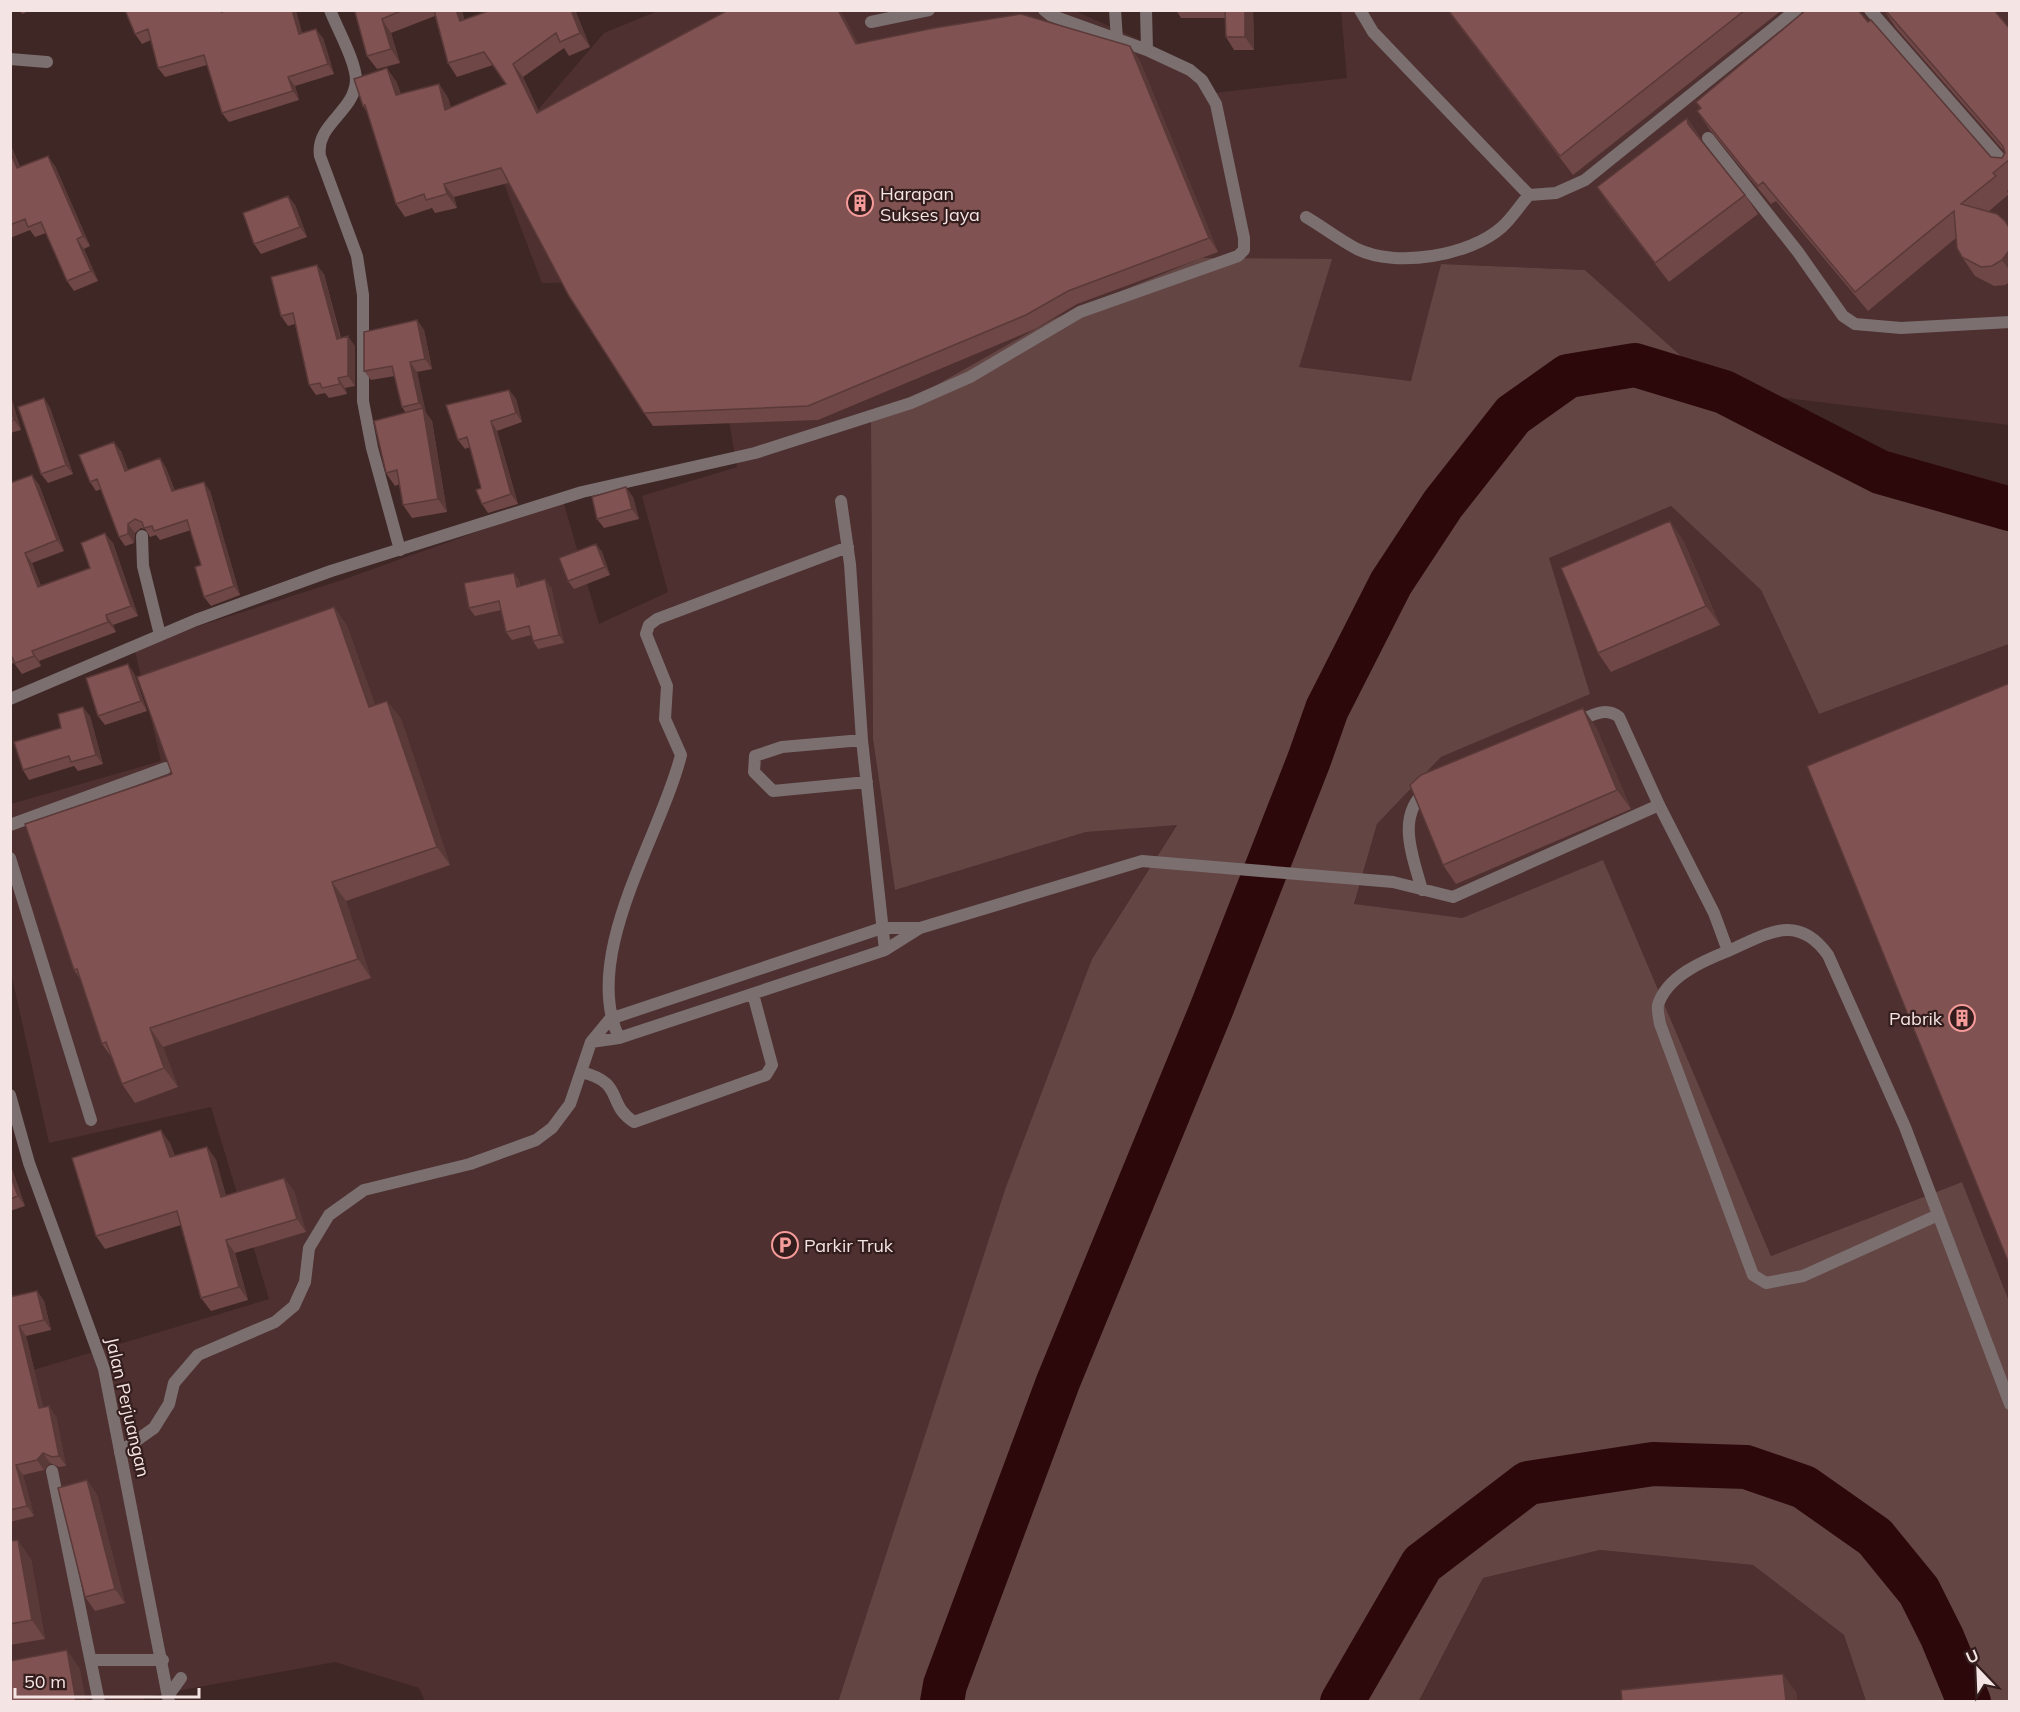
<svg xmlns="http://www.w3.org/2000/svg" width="2020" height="1712" viewBox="0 0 2020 1712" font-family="Mulish,sans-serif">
  <rect width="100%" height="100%" fill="#3f2726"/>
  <path fill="#4e3030" d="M660,10L1075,11L1138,39L1213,93L1347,78L1341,11H2009V425L1719,390L1585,270L1441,264L1412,381L1299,367L1201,258L1053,319L871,422L873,739L895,890L1086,832L1177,824L1092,959L838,1701H425L419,1688L335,1662L144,1697L145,1701H11L10,1377L269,1299L211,1107L49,1143L11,973V804L161,761L134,647L345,579L563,501L599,624L668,592L642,496L737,467L719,364L658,282L542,283L495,160L604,33Z
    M1671,506L1761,590L1819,714L2009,644V1301L1962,1182L1771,1256L1603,861L1462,918L1354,905L1377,824L1441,757L1589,694L1548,558Z
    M1600,1550L1753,1565L1844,1635L1866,1701L1419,1702L1483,1578Z"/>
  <path fill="#634544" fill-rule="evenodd" d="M1201,258L1332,259L1299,367L1411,381L1441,264L1585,270L1719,390L1880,472L2009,509V644L1819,714L1761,590L1671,506L1549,558L1590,694L1441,757L1377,824L1354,904L1462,918L1603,860L1771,1256L1962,1182L2009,1301V1701H1866L1844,1635L1753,1565L1600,1550L1483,1578L1419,1701H1345L1407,1591L1342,1701L838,1702L1006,1187L1092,959L1177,825L1086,832L895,890L873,739L871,422L1053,319ZM1226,971L1181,1091L1081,1333Z"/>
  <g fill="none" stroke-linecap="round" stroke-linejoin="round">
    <path stroke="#2d080a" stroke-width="44" d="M942,1702L945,1685L1058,1382L1211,1010L1309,760L1327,709L1391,583L1443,504L1513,415L1568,376L1635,365L1724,392L1880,472L2010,509
      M1342,1702L1422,1564L1528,1483L1653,1464L1746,1467L1804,1487L1875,1537L1919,1591L1942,1637L1969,1702"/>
    <path stroke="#7c6f6f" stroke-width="12" d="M1115,10L1117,40
      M1360,10L1373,32L1529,195
      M1870,10L2010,170
      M871,22L929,10
      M1708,138L1798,252L1843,316L1855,324L1901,328L2010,322
      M1306,217C1323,227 1340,240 1357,249C1396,268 1470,256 1502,227C1512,218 1520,205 1529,195L1556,193L1585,180L1796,10
      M841,501L850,564L862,740L885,950
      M1576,722C1591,716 1605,706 1619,717L1659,805L1714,913L1728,951C1767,934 1797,912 1828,955L1905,1127L2010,1404
      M862,740L782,747L755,756L754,772L773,791L867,782
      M10,825L166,768
      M10,858L91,1120
      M1422,890C1413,857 1395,815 1427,790
      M1728,951C1703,961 1667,976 1658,1005C1657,1010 1659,1018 1660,1024L1753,1275L1766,1283L1803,1276L1938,1215
      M619,1038C580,955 661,836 681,755L665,719L667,686L646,634L649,625L657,619L848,547
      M591,1042L619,1038L885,950L920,928L1142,861L1393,882L1453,897L1659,805
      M581,1072C626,1083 605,1103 634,1122L766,1075L772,1065L753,994
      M120,1452L154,1428L169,1404L174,1383L198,1355L275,1322L294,1306L305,1282L309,1248L329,1215L364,1190L470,1164L536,1140L552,1128L570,1104L591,1042L610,1019L882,928H919
      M52,1471L99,1702
      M91,1660H163
      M168,1696L181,1678"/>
    <path stroke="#7c6f6f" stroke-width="12" d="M330,10C337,28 356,62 356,80C355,112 315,124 320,156L357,256L363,295V401L372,448L400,550
      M1146,10L1147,50
      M10,59L47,62
      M142,536L143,566L160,635
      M10,699L196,620L331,571L582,492L755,453L911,403L970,377L1080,312L1238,256L1244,250V238L1216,104L1202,80L1190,70L1147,50L1050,15L1044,10"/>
    <path stroke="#7c6f6f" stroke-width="12" d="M10,1095L29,1163L104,1369L169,1702"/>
  </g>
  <path fill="#6e4746" d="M20,10H32L22,14Z
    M125,10L302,33L323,38L334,74L295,86L299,100L229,122L222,113L207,65L165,77L158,68L151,40L142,44L135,34Z
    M362,10H462L464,20L491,10H575L590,47L569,56L564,48L523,77L539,112L728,10H840L858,44L1139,59L1218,252L1077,304L1035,329L818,420L653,426L644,413L508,183L454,197L457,208L435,213L432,208L405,217L396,204L367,112L363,106L396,81L401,94L439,84L448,98L451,108L506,84L493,65L457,77L448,63L435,16L391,33L400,63L377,69L367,56Z
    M1176,10H1253L1254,50H1234L1226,37L1225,18H1181Z
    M1447,10H1782L1573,175Z
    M1884,10L2010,29V189L2007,191L2009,194L1988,212L2005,221L2010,228V282L2005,285L1994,286L1975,276L1962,257L1956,238L1868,311L1776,201L1771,204L1710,130L1697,111L1701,108L1696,102L1868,22L1991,157L2002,158L2005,153L2004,151L1896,28Z
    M1687,118L1700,137L1701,140L1745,195L1758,214L1669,282L1610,206L1597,187Z
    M10,143L20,167L55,166L90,246L84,249L98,281L74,291L67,281L46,233L35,237L30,230L10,238Z
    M288,196L295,205L307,237L261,254L254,244Z
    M324,274L341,338L355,346V386L345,388L347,394L329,398L325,393L316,395L309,385L295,324L288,326L281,316Z
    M417,320L424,330L432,369L417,372L425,412L432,421L447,512L412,518L403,505L400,484L395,486L386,473L406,413L402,407L395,376L371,380L364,371Z
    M509,390L516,399L522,422L497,431L518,504L488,513L482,504L481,488L470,447L465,449L458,440Z
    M10,394L21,430L10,433Z
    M44,398L50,408L73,474L48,483L41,474Z
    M121,451L128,470L160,458L166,468L175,491H210L240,595L211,606L204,597L201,565L191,530L160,540L156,535L150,537L145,529L141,528L135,533L134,543L125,546L119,537L101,489L96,491L90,482Z
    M32,475L39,485L64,551L32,563L41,586L90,568L113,543L138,616L113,625L116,632L39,661L41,666L22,674L14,663L10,664V483Z
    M633,497L639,519L604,528L597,519Z
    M1683,540L1720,625L1611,672L1598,653Z
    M596,544L602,552L610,575L574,589L568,581Z
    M514,573L519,581L520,586L551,587L564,643L538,649L533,641L531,635L512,640L506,632L501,610L475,616L469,608Z
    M334,607L347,626L375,705L387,701L401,719L450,865L346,901L371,978L163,1047L178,1087L135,1103L122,1084L112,1058L102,1044L81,980L74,970L172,774Z
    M134,673L147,711L105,725L98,716Z
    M90,716L103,764L78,771L74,766L29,780L23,770Z
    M1596,727L1631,809L1456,884L1443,865Z
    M170,1143L175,1156L207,1147L216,1160L226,1196L284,1178L294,1191L306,1232L235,1253L248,1300L211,1311L201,1298L181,1225L105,1249L96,1236Z
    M10,1164L25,1206L10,1211Z
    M10,1287L13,1297L37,1291L44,1301L51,1330L26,1336L43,1407L56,1416L66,1466L59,1467L50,1463L44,1470L23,1475L34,1516L10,1522Z
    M87,1480L97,1495L125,1603L95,1611L85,1597Z
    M10,1541L31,1559L45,1639L10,1645Z"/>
  <path fill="#5a3939" d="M292,10H296L305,43L299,34Z
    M456,10H462L469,35L460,21Z
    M571,10H575L590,47L580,33Z
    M838,10H840L866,58L856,44Z
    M1245,10H1253L1254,50L1245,37Z
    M382,19L391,33L400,63L391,49Z
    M316,29L323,38L334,74L328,64Z
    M1130,46L1139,59L1218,252L1209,238Z
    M513,64L523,77L546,127L537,113Z
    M387,68L396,81L406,109L396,95Z
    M288,77L295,86L299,100L293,91Z
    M439,84L448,98L455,124L445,110Z
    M1687,118L1700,137L1702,143L1688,124Z
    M10,143L24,178L17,168L10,151Z
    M48,156L55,166L90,246L83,236Z
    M444,184L454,197L457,208L447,194Z
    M288,196L295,205L307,237L300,227Z
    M77,239L84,249L98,281L91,271Z
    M2010,249V271L2002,260Z
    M317,265L324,274L343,349L337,339Z
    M417,320L424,330L432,369L425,359Z
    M348,336L355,346V386L348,376Z
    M410,362L417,372L426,412L419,403Z
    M338,378L345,388L347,394L340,384Z
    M509,390L516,399L522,422L516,413Z
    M10,394L21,430L14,420L10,408Z
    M44,398L50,408L73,474L66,465Z
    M423,408L432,421L447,512L438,499Z
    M491,421L497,431L518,504L511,494Z
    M114,442L121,451L132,480L125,471Z
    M160,458L166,468L179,501L172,491Z
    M32,475L39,485L64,551L57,540Z
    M204,482L210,491L240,595L234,586Z
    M626,487L633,497L639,519L632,509Z
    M1670,521L1683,540L1720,625L1706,606Z
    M128,524L135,533L134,543L128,534Z
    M105,533L113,543L138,616L131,606Z
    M596,544L602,552L610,575L605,567Z
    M25,553L32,563L45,597L38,587Z
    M514,573L519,581L522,595L517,587Z
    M545,579L551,587L564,643L559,635Z
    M334,607L347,626L383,726L369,707Z
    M106,615L113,625L116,632L108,622Z
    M32,651L39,661L41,666L34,656Z
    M128,664L134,673L147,711L141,701Z
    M387,701L401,719L450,865L437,847Z
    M83,707L90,716L103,764L96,755Z
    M1583,708L1596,727L1631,809L1617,790Z
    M332,882L346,901L371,978L358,959Z
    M150,1028L163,1047L178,1087L164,1068Z
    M161,1130L170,1143L180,1170L170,1157Z
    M207,1147L216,1160L230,1210L221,1197Z
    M10,1164L25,1206L18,1196L10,1174Z
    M284,1178L294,1191L306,1232L297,1219Z
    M226,1240L235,1253L248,1300L239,1287Z
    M10,1287L16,1307L10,1299Z
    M37,1291L44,1301L51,1330L44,1320Z
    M19,1326L26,1336L46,1418L39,1408Z
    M49,1406L56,1416L66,1466L59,1456Z
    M43,1453L50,1463L44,1470L37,1460Z
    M16,1465L23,1475L34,1516L27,1506Z
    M87,1480L97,1495L125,1603L115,1589Z
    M18,1540L31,1559L45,1639L32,1620Z
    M67,1650L80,1669L86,1701H76Z
    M1783,1674L1797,1693V1701H1786Z"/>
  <path fill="#805251" stroke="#5a3939" stroke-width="1.5" d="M125,10H222V12L226,10H292L299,34L316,29L328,64L288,77L293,91L222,113L204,55L158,68L148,29L135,34Z
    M362,10H403L382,19L391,49L367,56L355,12Z
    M434,10H456L460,21L491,10H571L580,33L560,42L556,33L513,64L537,113L728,10H838L856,44L934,28L1021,14L1130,46L1209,238L1068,291L1026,315L808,406L644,413L569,296L501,168L444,184L447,194L426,200L424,194L396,204L365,105L363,106L354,79L387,68L396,95L439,84L445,110L506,84L484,52L448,63Z
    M1225,10H1245V37H1226Z
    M1448,10H1745L1560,156Z
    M1806,10H1858L1868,22L1871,20L1991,157L2002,158L2005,153L2003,146L1885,10H1994L2010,29V159L1993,173L1996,176L1961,204L1997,214L2005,221L2010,229V249L2008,252L2002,260L1992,266L1981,267L1962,257L1957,248L1954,211L1855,292L1763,182L1758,186L1697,111L1701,108L1696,102Z
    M1687,118L1688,124L1745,195L1655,263L1597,187Z
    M10,151L17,168L48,156L83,236L77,239L91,271L67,281L41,222L28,227L25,219L10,225Z
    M288,196L300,227L254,244L243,213Z
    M317,265L337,339L348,336V376L338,378L340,384L322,388L320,383L309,385L293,313L281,316L271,277Z
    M417,320L425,359L410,362L419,403L402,407L392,366L364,371V332Z
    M509,390L516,413L491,421L511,494L482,504L476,490L481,488L467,437L458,440L446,405Z
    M44,398L66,465L41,474L18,407Z
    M10,408L14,420L10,421Z
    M423,408L438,499L403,505L397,470L386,473L374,421Z
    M114,442L125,471L160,458L172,491L204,482L234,586L204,597L195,567L201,565L187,520L154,531L152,526L144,528L142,522L135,519L128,524V534L119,537L97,479L90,482L79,455Z
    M32,475L57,540L25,553L38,587L90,568L81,543L105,533L131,606L106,615L108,622L32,651L34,656L15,663L10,653V483Z
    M626,487L632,509L597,519L592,497Z
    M1670,521L1706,606L1598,653L1561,568Z
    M596,544L605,567L568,581L559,558Z
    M514,573L517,587L545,579L559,635L533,641L529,626L506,632L499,601L469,608L464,583Z
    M334,607L369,707L387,701L437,847L332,882L358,959L150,1028L164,1068L122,1084L106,1042L102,1044L77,969L74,970L25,824L172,774L137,677Z
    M128,664L141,701L98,716L86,678Z
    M2010,683V1266L1807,766Z
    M83,707L96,755L71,762L69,756L23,770L14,742L61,728L58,714Z
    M1583,708L1617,790L1443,865L1410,785L1421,775Z
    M161,1130L170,1157L207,1147L221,1197L284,1178L297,1219L226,1240L239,1287L201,1298L177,1211L96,1236L72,1158Z
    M10,1174L18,1196L10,1199Z
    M37,1291L44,1320L19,1326L39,1408L49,1406L59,1456L52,1457L43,1453L37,1460L16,1465L27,1506L10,1510V1297Z
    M87,1480L115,1589L85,1597L58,1488Z
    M18,1540L32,1620L10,1624V1541Z
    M67,1650L76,1701H10V1661Z
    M1783,1674L1786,1701H1622L1621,1690Z"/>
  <defs>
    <symbol id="building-ring" viewBox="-11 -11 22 22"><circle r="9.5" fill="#341d1d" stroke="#f59b9a" stroke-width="1.5"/><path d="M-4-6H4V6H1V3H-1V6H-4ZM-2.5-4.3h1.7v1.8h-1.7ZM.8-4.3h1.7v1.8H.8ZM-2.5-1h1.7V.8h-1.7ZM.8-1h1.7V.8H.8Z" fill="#f59b9a"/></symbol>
    <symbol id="parking-ring" viewBox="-11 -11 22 22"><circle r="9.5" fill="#341d1d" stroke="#f59b9a" stroke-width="1.5"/><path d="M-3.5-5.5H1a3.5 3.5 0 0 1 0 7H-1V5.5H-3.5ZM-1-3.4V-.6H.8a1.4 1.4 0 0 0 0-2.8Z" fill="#f59b9a"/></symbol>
  </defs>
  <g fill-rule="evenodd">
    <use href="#building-ring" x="845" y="188" width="30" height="30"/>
    <use href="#building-ring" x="1947" y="1003" width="30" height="30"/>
    <use href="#parking-ring" x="770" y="1230" width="30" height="30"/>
  </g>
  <g text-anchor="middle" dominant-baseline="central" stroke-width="4.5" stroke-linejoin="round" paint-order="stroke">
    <g font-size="18" fill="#f5e4e4" stroke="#341d1d" text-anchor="start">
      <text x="880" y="193">Harapan<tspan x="880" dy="21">Sukses Jaya</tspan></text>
      <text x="1942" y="1018" text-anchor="end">Pabrik</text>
      <text x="804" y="1245">Parkir Truk</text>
    </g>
    <g font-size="18" fill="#f5e4e4" stroke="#341d1d">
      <text transform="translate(128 1407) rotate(77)">Jalan Perjuangan</text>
    </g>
  </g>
  <rect width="2020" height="1712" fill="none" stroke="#f5e4e4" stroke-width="24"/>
  <g transform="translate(1978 1670) rotate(337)" stroke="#341d1d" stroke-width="4.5" paint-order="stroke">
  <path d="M0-4.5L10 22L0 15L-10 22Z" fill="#f5e4e4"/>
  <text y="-9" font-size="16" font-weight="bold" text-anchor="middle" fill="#f5e4e4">U</text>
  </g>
  <path d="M15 1688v9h184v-9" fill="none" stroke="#f5e4e4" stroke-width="3"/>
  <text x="24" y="1688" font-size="18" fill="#f5e4e4" stroke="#341d1d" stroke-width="4.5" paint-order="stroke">50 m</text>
</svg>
